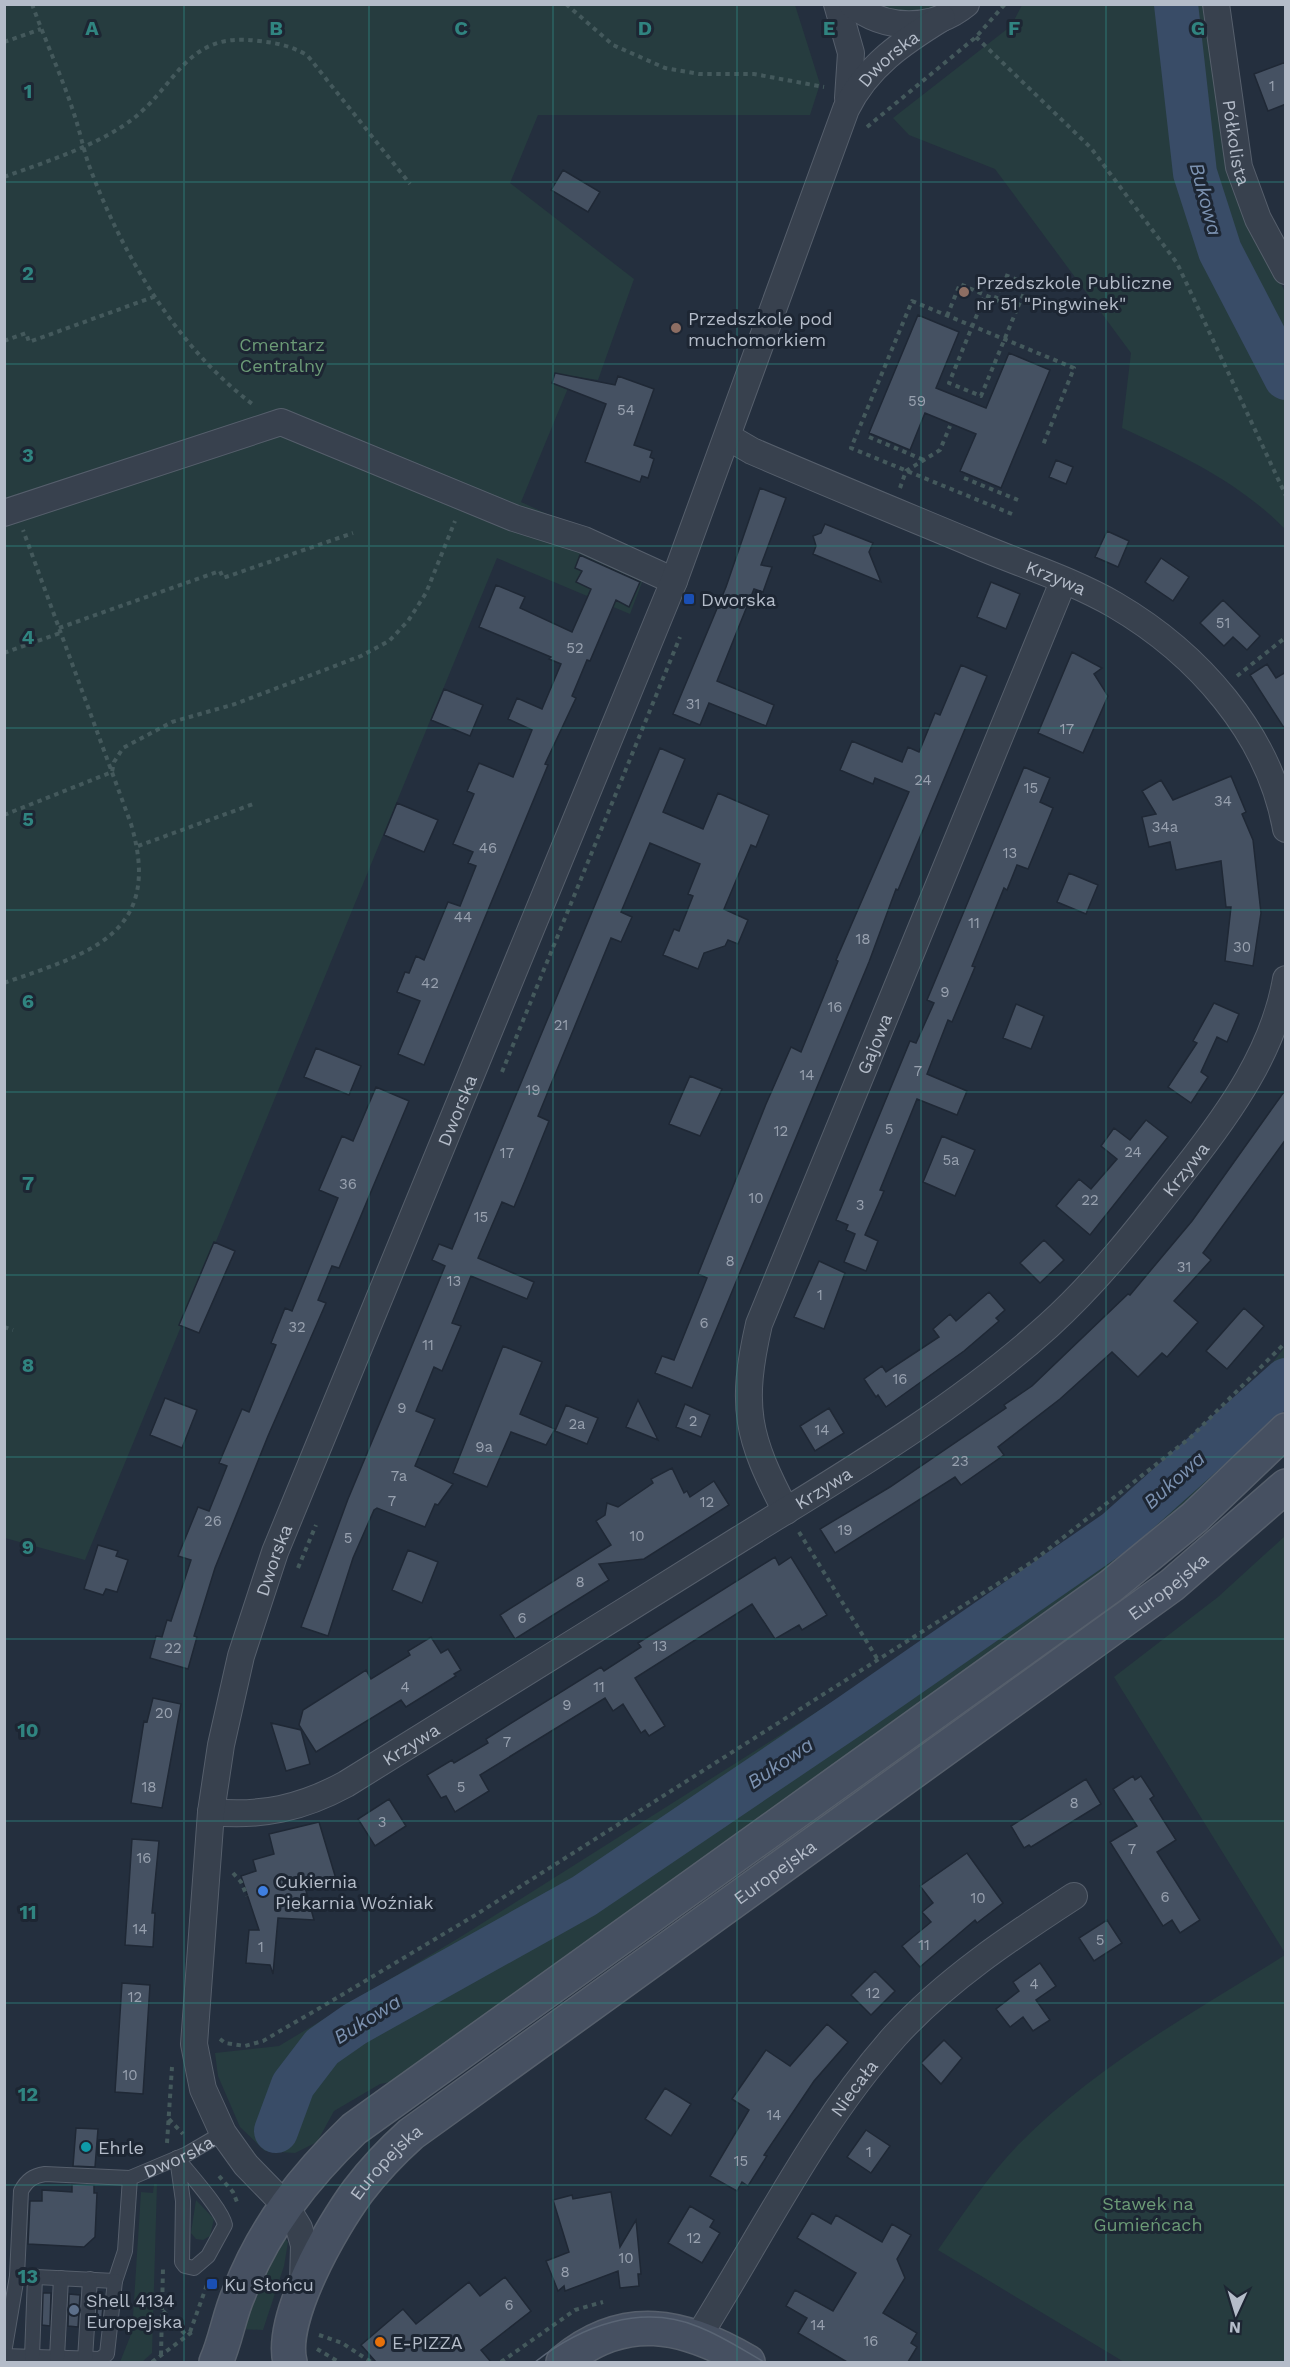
<svg xmlns="http://www.w3.org/2000/svg" width="1290" height="2367" viewBox="0 0 1290 2367" font-family="'Work Sans',sans-serif">
  <rect width="100%" height="100%" fill="#242f3e"/>
  <path fill="#263c3f" d="M4,5H795L820,84L810,115H538L510,183L634,279L598,380L573,376L521,502L650,561L630,614L497,558L85,1560L5,1538Z
    M869,5H945L904,15Z
    M1022,5H1202L1235,179L1253,228L1285,292V529C1239,482 1181,455 1122,428L1131,353L995,169L909,135L893,118L1011,26Z
    M1285,1347V1406L1199,1492L1114,1566L396,2081L380,2084L334,2111L317,2142L295,2153L265,2151L240,2127L218,2076L215,2053L279,2046L462,1936L932,1639L1172,1469L1223,1424Z
    M1285,1536V1953L1114,1677L1218,1597Z
    M1285,1955V2362H1124L938,2250C963,2214 988,2176 1018,2145C1095,2066 1193,2013 1285,1955Z
    M154,2184H157L152,2353L142,2362H120L132,2332L141,2192L153,2193Z
    M196,2200L214,2219L210,2236L203,2240L196,2239L191,2233Z
    M284,2237L288,2242L284,2266L263,2330L240,2329L247,2307Z"/>
  <g fill="none" stroke-linecap="round" stroke-linejoin="round">
    <path stroke="#394c67" stroke-width="44" d="M1176,4L1195,173L1220,251L1286,378
      M276,2131L293,2085L322,2047L355,2024L584,1896L850,1716L1117,1531L1286,1380"/>
  </g>
  <path fill="#455162" stroke="#1f2835" stroke-width="1.5" d="M1286,62V104L1268,111L1254,74Z
    M563,170L600,192L588,212L551,190Z
    M918,315L959,332L936,388L986,408L1009,353L1050,370L1001,488L960,471L976,434L925,413L910,450L869,433Z
    M555,373L615,385L618,376L654,389L634,445L652,451L650,457L654,459L648,478L642,476L640,482L585,462L606,404L552,383Z
    M1056,460L1073,467L1066,484L1049,477Z
    M760,488L786,498L761,565L772,567L763,592L754,589L717,681L774,705L766,726L709,703L700,725L673,714L726,587Z
    M825,524L873,543L869,552L881,582L813,554L816,546L813,536L821,533Z
    M1107,531L1129,541L1118,567L1095,557Z
    M580,555L640,582L629,607L616,600L590,661L587,660L572,696L576,698L545,764L548,765L424,1065L398,1054L420,1001L397,992L405,972L409,973L416,956L424,960L448,902L460,906L476,866L468,863L473,852L453,844L474,794L467,791L479,763L513,777L532,730L508,719L517,698L542,709L561,664L549,659L551,657L479,627L496,585L525,597L520,608L572,632L591,589L576,582L582,571L575,568Z
    M1161,558L1189,577L1173,601L1145,582Z
    M991,582L1020,594L1006,629L977,617Z
    M1223,600L1260,636L1247,650L1233,637L1224,646L1200,623Z
    M1072,652L1102,668L1094,674L1108,696L1083,753L1038,733Z
    M1267,664L1276,678L1286,672V731L1250,675Z
    M961,665L987,676L898,890L896,889L869,962L692,1388L655,1373L662,1356L674,1360L707,1278L698,1274L766,1104L791,1047L801,1052L838,961L836,960L909,792L875,778L873,784L840,770L852,741L902,762L908,747L919,752L935,713L940,715Z
    M444,689L483,705L470,736L431,720Z
    M660,748L685,759L663,812L703,829L718,793L769,815L756,847L751,845L724,909L748,920L738,944L728,940L725,946L704,953L698,969L663,955L674,929L679,931L693,896L688,894L700,864L650,843L621,912L632,917L621,942L611,938L538,1116L549,1121L524,1183L514,1207L502,1202L478,1258L534,1282L527,1299L471,1276L452,1323L461,1326L442,1371L434,1367L416,1411L435,1419L415,1466L453,1484L438,1505L435,1504L425,1527L377,1508L374,1510L353,1558L328,1636L301,1627L348,1499L445,1266L432,1260L439,1244L452,1249Z
    M1024,767L1050,778L1040,802L1053,808L1028,869L1017,865L1007,890L1004,888L972,966L975,967L952,1022L948,1020L927,1074L967,1091L957,1115L917,1099L880,1190L884,1191L865,1235L878,1241L866,1271L844,1262L855,1234L846,1230L848,1225L836,1220L910,1041L916,1043L934,1003L927,1000Z
    M1231,776L1246,812L1242,814L1253,840L1261,913L1253,966L1225,961L1231,907H1226L1221,861L1176,870L1170,842L1149,847L1142,817L1156,814L1142,791L1161,780L1173,800Z
    M397,803L438,820L424,852L384,835Z
    M1069,873L1098,885L1086,914L1057,902Z
    M1214,1003L1239,1014L1227,1042L1217,1037L1201,1072L1208,1077L1191,1103L1168,1087L1197,1043L1193,1041Z
    M1016,1004L1044,1016L1031,1049L1003,1038Z
    M316,1048L361,1066L349,1095L304,1077Z
    M690,1076L722,1089L700,1136L669,1124Z
    M376,1087L409,1101L339,1268L332,1266L318,1300L326,1303L268,1436L215,1568L194,1636L197,1637L188,1669L150,1658L156,1636L162,1637L167,1620L171,1621L191,1560L178,1556L198,1507L209,1511L227,1466L219,1463L242,1409L249,1412L276,1345L271,1343L285,1308L292,1311L338,1198L319,1190L342,1136L353,1141Z
    M1286,1089V1139L1203,1253L1211,1260L1174,1301L1198,1322L1167,1357L1162,1353L1138,1377L1112,1352L1060,1399L998,1447L1004,1455L961,1485L955,1477L835,1553L820,1529L890,1487L1006,1408L1004,1405L1032,1386L1128,1294L1130,1295L1192,1221Z
    M1146,1120L1168,1137L1090,1235L1056,1206L1079,1179L1091,1189L1117,1159L1101,1146L1114,1128L1130,1140Z
    M942,1136L975,1150L955,1196L923,1182Z
    M1044,1240L1064,1260L1040,1283L1020,1263Z
    M214,1242L235,1251L199,1333L179,1325Z
    M819,1261L845,1273L824,1329L794,1317Z
    M989,1292L1005,1310L996,1318L999,1321L964,1351L886,1407L878,1395L876,1397L864,1379L882,1366L886,1372L939,1337L933,1329L950,1314L956,1321Z
    M1244,1308L1264,1326L1227,1369L1206,1351Z
    M503,1346L542,1362L520,1414L555,1429L546,1445L511,1432L487,1487L453,1473Z
    M165,1398L197,1410L182,1448L150,1435Z
    M638,1400L658,1440L626,1427Z
    M685,1404L710,1415L701,1437L676,1427Z
    M566,1405L598,1418L587,1444L555,1431Z
    M829,1408L844,1433L815,1451L800,1426Z
    M672,1468L684,1493L687,1491L690,1497L714,1481L729,1505L644,1559L599,1564L609,1580L515,1639L500,1615L611,1545L596,1521L605,1515L607,1503L618,1507L653,1483L651,1479Z
    M98,1545L118,1551L116,1556L128,1560L117,1592L106,1589L103,1595L84,1589Z
    M408,1550L438,1562L422,1603L392,1590Z
    M775,1557L779,1565L791,1557L827,1615L802,1630L799,1625L775,1639L752,1604L635,1678L665,1726L649,1736L645,1730L641,1733L623,1704L613,1711L605,1698L480,1775L489,1791L455,1812L446,1796L441,1798L427,1775L452,1760L454,1763L488,1743L486,1739L601,1667L604,1671L641,1647L638,1643Z
    M431,1637L441,1653L448,1649L461,1670L454,1674L456,1676L406,1707L401,1700L316,1752L299,1725L303,1710L366,1670L371,1679L410,1655L408,1651Z
    M153,1698L181,1704L162,1808L131,1803L144,1721L147,1722Z
    M271,1723L301,1730L310,1764L286,1771Z
    M1133,1776L1135,1780L1141,1776L1154,1796L1150,1799L1176,1840L1157,1852L1200,1920L1180,1933L1172,1920L1163,1926L1110,1842L1137,1826L1113,1789Z
    M1086,1779L1101,1804L1031,1847L1029,1845L1024,1848L1011,1826Z
    M389,1799L406,1826L375,1846L358,1819Z
    M319,1822L336,1879L305,1887L314,1920L278,1918L273,1974L270,1965L246,1963L249,1930H259L241,1876L256,1871L253,1860L274,1854L269,1834Z
    M132,1839L159,1841L152,1913H155L153,1947L125,1945Z
    M967,1853L1003,1903L977,1923L975,1920L920,1967L902,1946L931,1922L922,1912L933,1903L920,1886Z
    M1107,1920L1122,1943L1094,1961L1079,1938Z
    M1040,1963L1056,1986L1036,2000L1050,2020L1033,2031L1023,2017L1010,2027L996,2009L1019,1991L1013,1982Z
    M875,1971L895,1991L871,2015L851,1995Z
    M122,1983L150,1985L143,2094L115,2092Z
    M827,2024L848,2042L814,2081L764,2155L767,2156L748,2186L742,2182L737,2191L710,2176L749,2110L732,2099L766,2050L790,2066Z
    M944,2040L962,2058L941,2084L921,2063Z
    M665,2088L691,2104L671,2136L645,2119Z
    M76,2128L98,2129L95,2167L73,2166Z
    M866,2130L890,2146L871,2173L847,2157Z
    M72,2184L94,2185V2193H97L95,2237L84,2247L28,2244L30,2201H42V2190L72,2192Z
    M611,2192L620,2247L636,2220L641,2274H638L639,2286L620,2288L618,2271L565,2291L564,2286L558,2291L546,2261L569,2252L553,2200L572,2195L573,2199Z
    M690,2206L714,2220L710,2227L720,2233L702,2263L668,2243Z
    M812,2213L831,2224L836,2215L882,2242L892,2224L911,2235L897,2259L905,2278L883,2313L917,2333L911,2343L917,2347L908,2362H847L798,2333L807,2318L786,2306L795,2290L833,2311L856,2273L797,2238Z
    M505,2277L531,2311L481,2350L491,2362H376L361,2345L403,2309L416,2324L469,2282L480,2296Z
    M43,2293H51L50,2326L42,2325Z
    M69,2294L80,2295L78,2327L68,2326Z
    M98,2296H104L101,2328H96Z"/>
  <g fill="none" stroke-linecap="round" stroke-linejoin="round">
    <defs>
      <g id="lane">
        <path d="M177,2158C189,2174 222,2209 225,2225L208,2256L194,2268L185,2266L182,2262L183,2201Z"/>
        <path d="M17,2276L21,2191C27,2180 33,2176 45,2174L130,2178"/>
        <path id="s1" d="M4,2353L17,2276L115,2281L125,2251L130,2178L187,2154L223,2133"/>
        <path d="M4,2356L100,2359L107,2354L115,2281"/>
        <path d="M32,2357L35,2276"/>
        <path d="M57,2358L61,2278"/>
        <path d="M85,2359L90,2279"/>
      </g>
      <g id="street">
        <path d="M837,4L851,53L848,98"/>
        <path d="M852,4C885,31 933,31 966,4"/>
        <path id="s2" d="M1216,4L1239,167L1258,219L1286,271"/>
        <path id="s3" d="M728,437L752,451C824,482 897,512 969,542C1017,563 1070,579 1115,605C1197,653 1269,733 1286,829"/>
        <path d="M4,513L281,422L514,518L584,540L674,581"/>
        <path id="s4" d="M786,1511C747,1437 740,1407 759,1324L1063,582"/>
        <path id="s5" d="M211,1812C261,1817 302,1808 346,1784C478,1702 609,1621 740,1539C845,1474 956,1409 1048,1326C1100,1279 1143,1223 1186,1168C1230,1112 1274,1050 1286,979"/>
        <path id="s6" d="M303,2283L304,2245L299,2228L285,2205L246,2165L223,2133L203,2089L194,2044L211,1812L221,1745L241,1656L275,1552L674,581L846,109C867,66 903,42 942,18"/>
        <path id="s7" d="M698,2337C762,2235 815,2126 895,2036C946,1980 1011,1937 1074,1896"/>
      </g>
      <g id="secondary">
        <path d="M216,2362C226,2340 229,2315 239,2293C264,2228 304,2177 354,2129L1111,1586L1195,1517L1286,1430"/>
        <path id="s8" d="M290,2362C279,2318 332,2226 358,2191C374,2170 392,2151 411,2134L1172,1585L1286,1486"/>
        <path d="M563,2362C624,2311 684,2324 748,2362"/>
      </g>
    </defs>
    <use href="#lane" stroke="#565f6c" stroke-width="16"/>
    <use href="#street" stroke="#565f6c" stroke-width="28"/>
    <use href="#secondary" stroke="#565f6c" stroke-width="36"/>
    <path stroke="#44595c" stroke-width="4" stroke-dasharray="4.5 4.5" stroke-linecap="butt" d="M32,4C46,43 64,81 76,120C81,136 84,152 90,168C123,256 178,349 255,406
      M566,4L613,45L665,68L699,74H754L824,87
      M976,37L1091,148L1177,263L1286,496
      M4,42L41,29
      M867,127L976,37L1005,4
      M4,177C45,162 87,149 123,126C178,90 182,30 259,41C277,43 291,46 307,55L410,184
      M995,300L1005,275L1028,284L1017,309L985,295L949,383L981,396L1017,309
      M947,316L960,284L985,295
      M4,341L26,333L29,342L156,296
      M869,437L924,460
      M964,478L1018,500
      M900,488L906,471L940,450L950,426
      M1012,514L851,448L912,301L1074,368L1043,445
      M59,628L220,571L223,578L353,533
      M4,653L60,633
      M1237,676L1286,637
      M4,815L112,772L114,762L123,748L172,722L235,704L361,656L389,641L408,621L426,593L455,521
      M138,846L256,803
      M4,983C89,953 164,935 131,824L23,530
      M502,1072L680,637
      M4,1327L13,1330
      M799,1532L878,1660
      M298,1568L316,1525
      M233,1873L241,1882L247,1896
      M220,2039L225,2043L245,2046L263,2041L335,1999L477,1914L1032,1562L1191,1437L1286,1342
      M169,2119L183,2134
      M167,2143L172,2067
      M219,2176L233,2192L237,2202
      M163,2311L186,2335
      M190,2332L208,2282
      M319,2335L342,2343L371,2362
      M317,2349L339,2362
      M161,2355L163,2268
      M152,2362L192,2332
      M501,2362L575,2310L603,2302"/>
    <use href="#lane" stroke="#38414e" stroke-width="14"/>
    <use href="#street" stroke="#38414e" stroke-width="26"/>
    <use href="#secondary" stroke="#465061" stroke-width="33"/>
    <path stroke="#5a6575" stroke-width="1.5" d="M535,2362C581,2326 641,2303 699,2327C722,2336 743,2350 764,2362"/>
  </g>
  <path fill="none" stroke="#308480" stroke-width="1.5" stroke-opacity="0.55" d="M184,4V2362M369,4V2362M553,4V2362M737,4V2362M921,4V2362M1106,4V2362M4,182H1286M4,364H1286M4,546H1286M4,728H1286M4,910H1286M4,1092H1286M4,1275H1286M4,1457H1286M4,1639H1286M4,1821H1286M4,2003H1286M4,2185H1286"/>
  <g fill="#8d6e63" stroke="#1d2633" stroke-width="2">
    <circle cx="964" cy="292" r="6"/>
    <circle cx="676" cy="328" r="6"/>
  </g>
  <g fill="#1a4fb4" stroke="#1d2633" stroke-width="2">
    <rect x="683" y="593" width="12" height="12" rx="3"/>
    <rect x="206" y="2278" width="12" height="12" rx="3"/>
  </g>
  <circle fill="#3f7fe0" stroke="#1d2633" stroke-width="2" cx="263" cy="1891" r="6"/>
  <circle fill="#0f9aa8" stroke="#1d2633" stroke-width="2" cx="86" cy="2147" r="6"/>
  <circle fill="#5c6f8a" stroke="#1d2633" stroke-width="2" cx="74" cy="2310" r="6"/>
  <circle fill="#e8710a" stroke="#1d2633" stroke-width="2" cx="380" cy="2342" r="6"/>
  <g text-anchor="middle" dominant-baseline="central" stroke-width="6" stroke-linejoin="round" paint-order="stroke">
    <g font-size="15" fill="#98a1af">
      <text x="1272" y="86">1</text>
      <text x="917" y="401">59</text>
      <text x="626" y="410">54</text>
      <text x="1223" y="623">51</text>
      <text x="575" y="648">52</text>
      <text x="693" y="704">31</text>
      <text x="1067" y="729">17</text>
      <text x="923" y="780">24</text>
      <text x="1031" y="788">15</text>
      <text x="1223" y="801">34</text>
      <text x="1165" y="827">34a</text>
      <text x="488" y="848">46</text>
      <text x="1010" y="853">13</text>
      <text x="463" y="917">44</text>
      <text x="974" y="923">11</text>
      <text x="863" y="939">18</text>
      <text x="1242" y="947">30</text>
      <text x="430" y="983">42</text>
      <text x="945" y="992">9</text>
      <text x="835" y="1007">16</text>
      <text x="561" y="1025">21</text>
      <text x="918" y="1071">7</text>
      <text x="807" y="1075">14</text>
      <text x="533" y="1090">19</text>
      <text x="889" y="1129">5</text>
      <text x="781" y="1131">12</text>
      <text x="1133" y="1152">24</text>
      <text x="507" y="1153">17</text>
      <text x="951" y="1160">5a</text>
      <text x="348" y="1184">36</text>
      <text x="756" y="1198">10</text>
      <text x="1090" y="1200">22</text>
      <text x="860" y="1205">3</text>
      <text x="481" y="1217">15</text>
      <text x="730" y="1261">8</text>
      <text x="1184" y="1267">31</text>
      <text x="454" y="1281">13</text>
      <text x="820" y="1295">1</text>
      <text x="704" y="1323">6</text>
      <text x="297" y="1327">32</text>
      <text x="428" y="1345">11</text>
      <text x="900" y="1379">16</text>
      <text x="402" y="1408">9</text>
      <text x="693" y="1421">2</text>
      <text x="577" y="1424">2a</text>
      <text x="822" y="1430">14</text>
      <text x="484" y="1447">9a</text>
      <text x="960" y="1461">23</text>
      <text x="399" y="1476">7a</text>
      <text x="392" y="1501">7</text>
      <text x="707" y="1502">12</text>
      <text x="213" y="1521">26</text>
      <text x="845" y="1530">19</text>
      <text x="637" y="1536">10</text>
      <text x="348" y="1538">5</text>
      <text x="580" y="1582">8</text>
      <text x="522" y="1618">6</text>
      <text x="660" y="1646">13</text>
      <text x="173" y="1648">22</text>
      <text x="405" y="1687">4</text>
      <text x="599" y="1687">11</text>
      <text x="567" y="1705">9</text>
      <text x="164" y="1713">20</text>
      <text x="507" y="1742">7</text>
      <text x="149" y="1787">18</text>
      <text x="461" y="1787">5</text>
      <text x="1074" y="1803">8</text>
      <text x="382" y="1822">3</text>
      <text x="1132" y="1849">7</text>
      <text x="144" y="1858">16</text>
      <text x="1165" y="1897">6</text>
      <text x="978" y="1898">10</text>
      <text x="140" y="1929">14</text>
      <text x="1100" y="1940">5</text>
      <text x="924" y="1945">11</text>
      <text x="261" y="1947">1</text>
      <text x="1034" y="1984">4</text>
      <text x="873" y="1993">12</text>
      <text x="135" y="1997">12</text>
      <text x="130" y="2075">10</text>
      <text x="774" y="2115">14</text>
      <text x="869" y="2152">1</text>
      <text x="741" y="2161">15</text>
      <text x="694" y="2238">12</text>
      <text x="626" y="2258">10</text>
      <text x="565" y="2272">8</text>
      <text x="509" y="2305">6</text>
      <text x="818" y="2325">14</text>
      <text x="871" y="2341">16</text>
    </g>
    <g font-size="18" fill="#b4bcc9" stroke="#1d2633">
      <text stroke="none"><textPath href="#s6" startOffset="2392">Dworska</textPath></text>
      <text stroke="none"><textPath href="#s2" startOffset="140">Półkolista</textPath></text>
      <text stroke="none"><textPath href="#s3" startOffset="357">Krzywa</textPath></text>
      <text stroke="none"><textPath href="#s4" startOffset="498">Gajowa</textPath></text>
      <text stroke="none"><textPath href="#s6" startOffset="1251">Dworska</textPath></text>
      <text stroke="none"><textPath href="#s5" startOffset="1188">Krzywa</textPath></text>
      <text stroke="none"><textPath href="#s5" startOffset="702">Krzywa</textPath></text>
      <text stroke="none"><textPath href="#s6" startOffset="765">Dworska</textPath></text>
      <text stroke="none"><textPath href="#s8" startOffset="1200">Europejska</textPath></text>
      <text stroke="none"><textPath href="#s5" startOffset="216">Krzywa</textPath></text>
      <text stroke="none"><textPath href="#s8" startOffset="714">Europejska</textPath></text>
      <text stroke="none"><textPath href="#s7" startOffset="294">Niecała</textPath></text>
      <text stroke="none"><textPath href="#s1" startOffset="334">Dworska</textPath></text>
      <text stroke="none"><textPath href="#s8" startOffset="228">Europejska</textPath></text>
    </g>
    <g font-size="18" fill="#b4bcc9" stroke="#1d2633" text-anchor="start">
      <text x="976" y="282">Przedszkole Publiczne<tspan x="976" dy="21">nr 51 "Pingwinek"</tspan></text>
      <text x="688" y="318">Przedszkole pod<tspan x="688" dy="21">muchomorkiem</tspan></text>
      <text x="701" y="599">Dworska</text>
      <text x="275" y="1881">Cukiernia<tspan x="275" dy="21">Piekarnia Woźniak</tspan></text>
      <text x="98" y="2147">Ehrle</text>
      <text x="224" y="2284">Ku Słońcu</text>
      <text x="86" y="2300">Shell 4134<tspan x="86" dy="21">Europejska</tspan></text>
      <text x="392" y="2342">E-PIZZA</text>
    </g>
    <g font-size="18" fill="#6b9a76" stroke="#1d2633">
      <text x="282" y="344">Cmentarz<tspan x="282" dy="21">Centralny</tspan></text>
      <text x="1148" y="2203">Stawek na<tspan x="1148" dy="21">Gumieńcach</tspan></text>
    </g>
    <g font-size="20" font-style="italic" fill="#7c92b1" stroke="#1d2633">
      <text transform="translate(1206 199) rotate(75)">Bukowa</text>
      <text transform="translate(1174 1480) rotate(-42)">Bukowa</text>
      <text transform="translate(780 1763) rotate(-34)">Bukowa</text>
      <text transform="translate(367 2019) rotate(-32)">Bukowa</text>
    </g>
  </g>
  <g font-size="20" text-anchor="middle" font-weight="bold" fill="#308480" stroke="#1d2633" stroke-width="6" stroke-linejoin="round" paint-order="stroke">
    <text x="92" y="35">A</text>
    <text x="276" y="35">B</text>
    <text x="461" y="35">C</text>
    <text x="645" y="35">D</text>
    <text x="829" y="35">E</text>
    <text x="1014" y="35">F</text>
    <text x="1198" y="35">G</text>
    <text x="28" y="98">1</text>
    <text x="28" y="280">2</text>
    <text x="28" y="462">3</text>
    <text x="28" y="644">4</text>
    <text x="28" y="826">5</text>
    <text x="28" y="1008">6</text>
    <text x="28" y="1190">7</text>
    <text x="28" y="1372">8</text>
    <text x="28" y="1554">9</text>
    <text x="28" y="1737">10</text>
    <text x="28" y="1919">11</text>
    <text x="28" y="2101">12</text>
    <text x="28" y="2283">13</text>
  </g>
  <rect width="1290" height="2367" fill="none" stroke="#b4bcc9" stroke-width="12"/>
  <g transform="translate(1236 2313) rotate(184)" stroke="#1d2633" stroke-width="4.5" paint-order="stroke">
  <path d="M0-4.5L10 22L0 15L-10 22Z" fill="#b4bcc9"/>
  <text y="-9" font-size="16" font-weight="bold" text-anchor="middle" fill="#b4bcc9">N</text>
  </g>
</svg>
